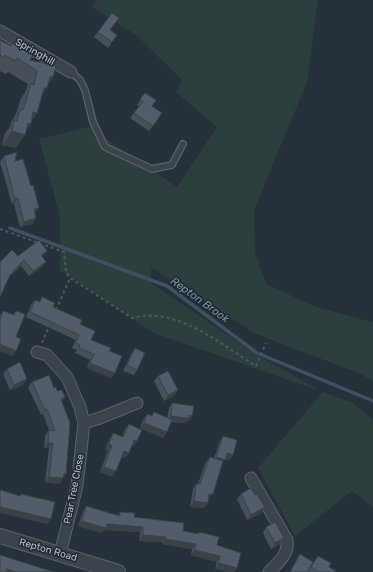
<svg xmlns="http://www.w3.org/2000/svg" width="373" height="572" viewBox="0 0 373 572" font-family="Rubik,sans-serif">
  <rect width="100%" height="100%" fill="#27313b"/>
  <path fill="#2c3f3e" d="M96,0H318L307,82L254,210L255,252L266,284L316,307L373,322V382L363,375L254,333L151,267V283L257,355L323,392L353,403L373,420V507L352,491L295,536L258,468L323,392L154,333L60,270V216L39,139L89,127L177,187L217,127L176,92L182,80L136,35L92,7Z"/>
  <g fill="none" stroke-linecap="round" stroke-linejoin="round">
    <path stroke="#3f5062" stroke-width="3.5" d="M10,228L167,286L257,353L373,401"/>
    <defs>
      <path id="service" d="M71,72L80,80L85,90L93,122L105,147L152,169L172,165L183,144"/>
      <path id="minor" d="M0,31L71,72
        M37,352L47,355L67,377L80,407L84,423L77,486L60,554
        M84,423L100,418L137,403
        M251,478L287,540C289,554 279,562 269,572"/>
      <path id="tertiary" d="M0,536L118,572"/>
    </defs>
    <use href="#service" stroke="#59616a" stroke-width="8"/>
    <use href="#minor" stroke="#59616a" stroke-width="13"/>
    <use href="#tertiary" stroke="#59616a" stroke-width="16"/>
    <path stroke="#495a5c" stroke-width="2" stroke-dasharray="3 3" stroke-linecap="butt" d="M0,229L64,252L66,272L70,278L132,318C177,306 220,344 256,366L266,343
      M56,310L70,278
      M42,343L49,326"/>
    <use href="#service" stroke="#3b434c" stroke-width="5.5"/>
    <use href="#minor" stroke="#3b434c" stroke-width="11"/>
    <use href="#tertiary" stroke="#3b434c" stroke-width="14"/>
  </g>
  <path fill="#47505a" d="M112,13L110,30L117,35L108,48L94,37Z
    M0,40L30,60L53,77L48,84L42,96L37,113L32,120L16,148L2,145L5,133L10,127L11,122L16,114L21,98L26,91L28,84L8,72L6,74L0,71Z
    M145,93L152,106L162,113L149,131L130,118L139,106L137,105Z
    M4,156L15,161L35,213L33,224L20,227L14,204H12L0,162Z
    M18,256H43L42,257V267L29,276L21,266L8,278L0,298V262Z
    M42,297L53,307L80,324L91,340L109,351L115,373L111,378L87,368L90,360L75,353L77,350L72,348L76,340L26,317L31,305L35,300L39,302Z
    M3,311L13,314L16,311V337L13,356L0,351V316Z
    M135,348L137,370L134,375L123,371L131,354Z
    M7,369L23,385L10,390L3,374Z
    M158,376L174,396L164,401L154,381Z
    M32,382L54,388L57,391L65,397L62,401L66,474L59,484L45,482L49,448H44L45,436L49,430L43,414L41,415L28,387Z
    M172,403L192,416L189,421H187L185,423L171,422L167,432L163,438L140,428L143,420L147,414L151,416L154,412L167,418L169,408Z
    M129,424L133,447L132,446L125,458L122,457L112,477L100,472L108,451L105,450L110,438L113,433L122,437L125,429Z
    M223,436L233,455L229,460L225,459L222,464L209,499L204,508L190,507L193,489L196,484H198L206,462L210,457L214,458L220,441Z
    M241,494L255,495L261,513L247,520L237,499Z
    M86,506L118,516L120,512L134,517L183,531L198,534L199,532L217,545L237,568L234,572H229L215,569L217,562L191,555L192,549L162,544V542L139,541L140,532L104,530L102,533L78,526L83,512Z
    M266,527L284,538L280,544L271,549L263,533Z
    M318,556L329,567L335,572H307Z"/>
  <path fill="#3a414a" d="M50,76L53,77L46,88H47L38,102Z
    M33,112L37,113L29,123L31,124L23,134L25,135L16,148L2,145L12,131Z
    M18,198L14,204H12L15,199Z
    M39,208L35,213L34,209Z
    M36,218L33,224L20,227L24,222Z
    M47,251L43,256L37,261L41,255Z
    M24,260L21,266L6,280L10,275Z
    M46,262L42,267L29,276L33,271Z
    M0,344L16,351L13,356L0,351Z
    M90,363L115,373L111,378L87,368Z
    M27,379L23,385L10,390L14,385Z
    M178,390L174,396L164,401L168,395Z
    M47,409L43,414L41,415L45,410Z
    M189,415L192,416L189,421H187L185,423L167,421L171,416Z
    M144,423L167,432L163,438L140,428Z
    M134,440L137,441L133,447L130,446Z
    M48,443H53L49,448H44Z
    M109,444L112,446L108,451L105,450Z
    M124,451L129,453L125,458L120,456Z
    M227,453L233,455L229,460L223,458Z
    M216,457L225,460L221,465L213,462Z
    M104,467L116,471L112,477L100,472Z
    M64,474H66L59,484L45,482L49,477Z
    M209,494H213L209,499H206Z
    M194,501L208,503L204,508L190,507Z
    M0,507L51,519L47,524L0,513Z
    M265,507L261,513L247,520L251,515Z
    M82,521L107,524L143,527L140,532L104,530L102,533L78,526Z
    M143,535L166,537L162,542L139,541Z
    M284,538L280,544L271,549L275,543Z
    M165,539L196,544L192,549L162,544Z
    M195,550L220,556L217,562L191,555Z
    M219,563L237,568L234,572H229L215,569Z
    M7,569L17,572H5Z"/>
  <path fill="#535d69" stroke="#3a414a" d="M112,13L119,18L110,30L117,35L112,42L98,32Z
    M0,40L11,46L12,43L23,49L24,46L34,53L30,60L56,66L53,77L50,76L47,88H44L37,113L33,112L31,124L28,123L25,135L12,131L14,120L17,121L20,109L23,110L31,84L34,85L37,71L17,58L15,61L5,55L4,58L0,55Z
    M145,93L156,100L152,106L162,113L153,126L134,113L143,101L140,99Z
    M17,152L15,161L23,159L31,186L33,185L39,208L34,209L36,218L24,222L18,198L15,199L4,156Z
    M39,240L47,251L41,255L46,262L33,271L24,260L10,275L0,297V262L12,250L18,256Z
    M42,297L55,303L53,307L82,320L80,324L95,331L91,340L111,348L109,351L122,356L115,373L90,363L94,354L79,348L80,345L76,343L79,335L30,312L35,300L40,302Z
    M3,311L14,315L16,311L25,314L16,337L21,339L16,351L0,344V320Z
    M135,348L145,353L137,370L127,365Z
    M20,362L27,379L14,385L7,369Z
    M168,371L178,390L168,395L158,376Z
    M49,375L54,388L56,387L57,391L62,390L65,397L61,399L70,423L66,474H64L63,478L49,477L53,443H48L49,430L55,431L47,409L45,410L32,382Z
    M172,403L194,406L192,416L189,415V418L171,416Z
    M154,412L172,420L167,432L144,423L147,414L152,416Z
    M129,424L142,430L137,441L134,440L129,453L124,451L116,471L104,467L112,446L109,444L113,433L123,437Z
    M223,436L237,440L233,455L227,453L225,460L216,457Z
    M210,457L223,461L213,494H209L208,503L194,501L196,484H200Z
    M251,488L255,495L257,494L265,507L251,515L241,494Z
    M0,490L20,496L21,494L55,502L51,519L0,507Z
    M86,506L120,516V512L135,513L134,517L184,523L183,531L199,534V532L219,537L217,545L241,553L237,568L219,563L220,556L195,550L196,544L165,539L166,537L143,535V527L107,524L106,528L82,521Z
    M275,522L284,538L275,543L266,527Z
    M300,554L313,562L307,572H290Z
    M0,555L54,572H17L7,569L6,572H0Z
    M318,556L331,563L329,567L336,571L335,572H320L311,567Z"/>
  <g text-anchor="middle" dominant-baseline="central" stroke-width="3" stroke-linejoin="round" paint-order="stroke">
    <g font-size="10" fill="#b7bec7" stroke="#202831">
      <text transform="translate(35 52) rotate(30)">Springhill</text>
      <text transform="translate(74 489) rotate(-79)">Pear Tree Close</text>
      <text transform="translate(48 550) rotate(16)">Repton Road</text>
    </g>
    <g font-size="11" font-style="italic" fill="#7b90a7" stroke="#202831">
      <text transform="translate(200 300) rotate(36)">Repton Brook</text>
    </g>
  </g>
</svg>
